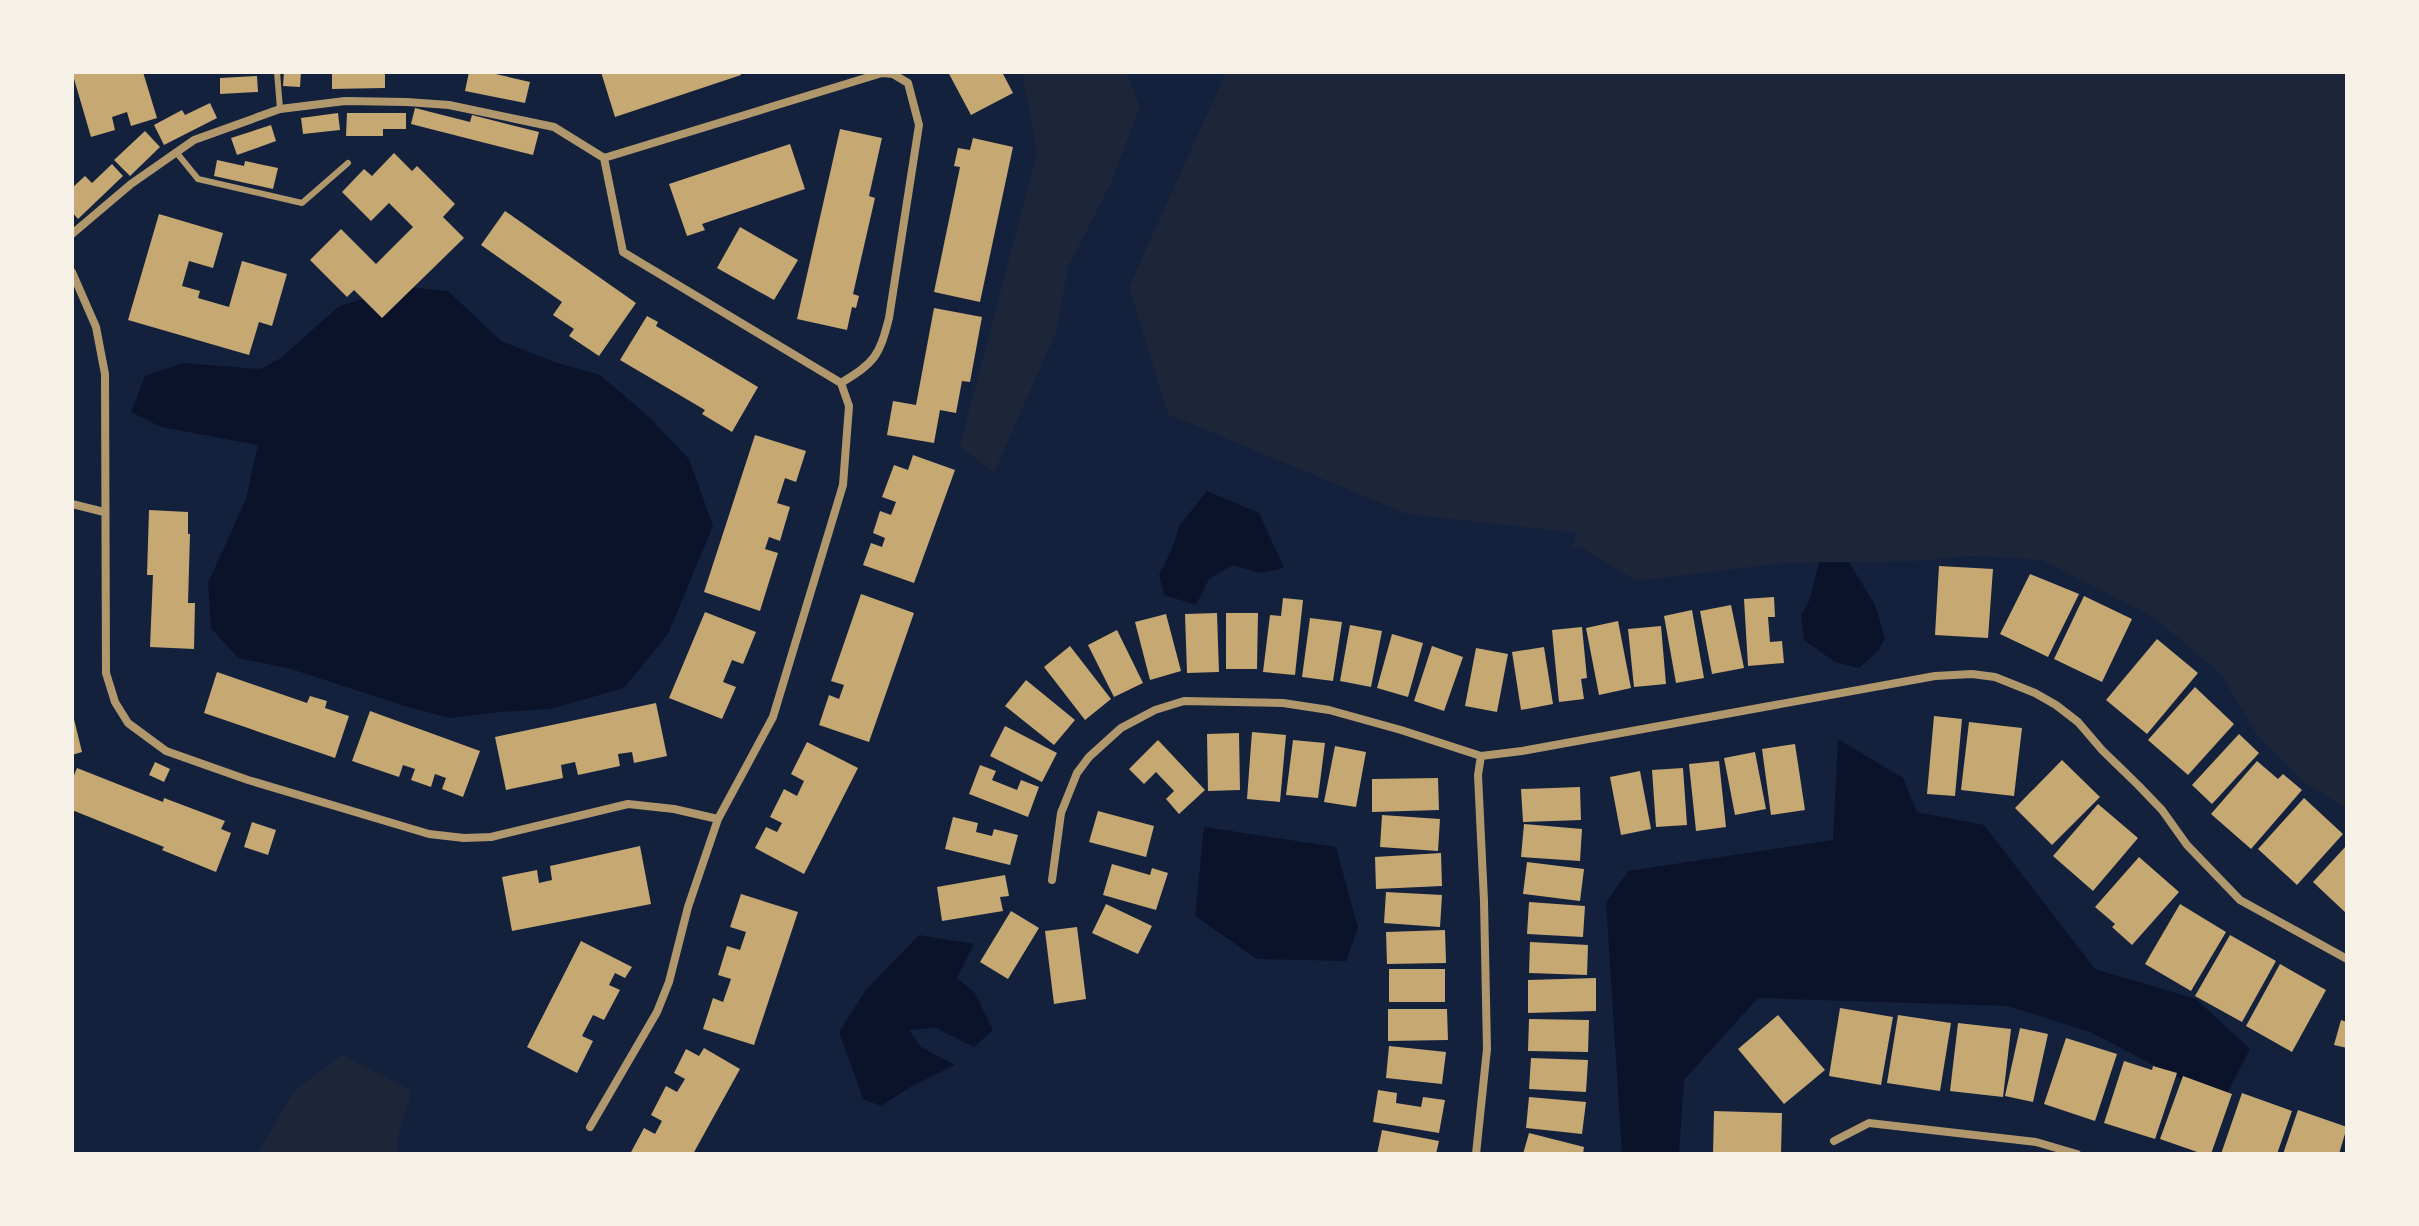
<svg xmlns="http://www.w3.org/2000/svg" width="2419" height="1226" viewBox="0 0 2419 1226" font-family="Poppins,sans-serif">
  <rect width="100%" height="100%" fill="#14213d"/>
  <path fill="#1d2539" d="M1022,72H1126L1140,107L1110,185L1068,267L1056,332L994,473L960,446L1037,153Z
    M1226,72H2347V809L2307,784L2258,737L2221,674L2155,618L2042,560L1970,556L1915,561L1781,563L1645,580L1633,579L1581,547L1572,549L1577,533L1407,514L1168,414L1129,287Z
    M342,1055L412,1091L397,1139L398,1154H257L294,1091Z"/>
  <path fill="#0b132b" d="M407,287L448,291L501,341L554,362L600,375L648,416L689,459L713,526L668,634L624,688L550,709L501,712L450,718L408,707L291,669L238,658L211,628L208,583L246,499L258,445L161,427L131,412L145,376L183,363L260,369L281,358L339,306Z
    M1207,491L1259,513L1284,568L1260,573L1233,565L1209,579L1196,605L1164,595L1159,575L1172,549L1179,526Z
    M1819,562H1849L1875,605L1885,638L1878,651L1859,668L1835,662L1804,640L1801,616L1810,599Z
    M1838,739L1903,778L1917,812L1984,825L2095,969L2196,999L2250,1049L2228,1092L2194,1086L2090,1032L2008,1006L1758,998L1684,1080L1679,1154H1622L1606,903L1628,871L1833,840Z
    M1204,827L1336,847L1358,928L1346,961L1257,959L1195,916Z
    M919,935L974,944L957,978L975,993L993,1030L974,1047L936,1028L909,1030L921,1047L955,1065L912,1086L881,1106L863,1099L839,1032L865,991Z"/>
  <path fill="#c6a872" d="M72,72H143L157,118L131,126L127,112L112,117L115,130L91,137Z
    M284,72H301L300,87L283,86Z
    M332,72H385V88L332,89Z
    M469,72H487L530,82L525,103L465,91Z
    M601,72H740L741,75L615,117Z
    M948,72H1002L1013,93L971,115Z
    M257,76L258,92L220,94V78Z
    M210,103L217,118L164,145L154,125L182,110L185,115Z
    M415,108L470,122L472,115L539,132L533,155L411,124Z
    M338,113L340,130L303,134L301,118Z
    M347,113H406V129H383V136H346Z
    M271,125L276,141L237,155L231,138Z
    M840,129L882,138L869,196L875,198L853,294L859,296L856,308L852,307L847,330L797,319Z
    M145,131L160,147L130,176L114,160Z
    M973,138L1013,147L980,302L934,292L960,167L954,166L958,148L970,150Z
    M790,144L805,189L702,224L705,230L687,236L669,184Z
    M394,153L412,171L417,166L455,204L443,217L464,238L382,318L354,290L347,297L310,260L341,229L376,264L413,227L389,203L371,221L342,192L364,169L372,176Z
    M217,160L244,166L245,161L278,168L273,189L214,176Z
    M112,164L123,176L78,219L72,212V188L85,176L92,183Z
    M505,211L636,303L599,356L569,336L574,329L553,315L562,302L481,245Z
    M159,214L223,233L213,268L189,261L182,286L200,291L198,298L229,307L242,261L287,274L272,326L259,322L249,355L128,320Z
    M740,227L798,260L774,300L717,268Z
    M934,308L982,317L970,382L962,381L956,413L940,410L934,443L887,435L893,401L916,405Z
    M647,316L658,322L656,326L758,387L732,432L702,414L705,410L620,360Z
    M755,435L806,451L796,482L785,478L777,503L790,507L780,541L769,537L765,549L778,553L760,611L704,592Z
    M913,455L955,470L914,583L863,565L871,543L882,547L885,538L873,533L880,511L891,515L896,502L882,497L894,465L908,470Z
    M149,510L188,512V534H190L188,603H195L194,649L150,647L153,575H147Z
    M1939,566L1993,569L1988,638L1935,635Z
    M2030,574L2079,594L2048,657L2000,634Z
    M861,594L914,613L869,742L819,725L829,695L839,699L844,685L831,681Z
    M2084,596L2132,619L2102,682L2054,659Z
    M1774,597L1775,617H1768L1770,642L1782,641L1784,663L1748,666L1744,599Z
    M1283,598L1303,600L1295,675L1263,672L1270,615L1281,616Z
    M1731,605L1744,668L1712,674L1700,611Z
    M1692,610L1704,678L1676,683L1664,616Z
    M705,612L756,632L743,664L732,660L723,682L736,687L722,719L669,698Z
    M1217,613L1219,672L1187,673L1185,614Z
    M1226,613H1258L1257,669H1226Z
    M1166,614L1181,671L1150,680L1135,622Z
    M1310,618L1342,622L1333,681L1302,677Z
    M1618,621L1631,688L1599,695L1586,628Z
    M1350,625L1382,631L1371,687L1340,681Z
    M1661,626L1666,684L1634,687L1628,629Z
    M1582,627L1587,678L1581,679L1584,699L1559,702L1552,630Z
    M1117,630L1143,683L1114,697L1088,645Z
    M1392,634L1423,643L1408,697L1377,688Z
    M2157,639L2198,673L2147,734L2106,700Z
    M1070,646L1111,699L1085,720L1044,667Z
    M1432,646L1463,657L1444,711L1414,701Z
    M1544,647L1553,704L1521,710L1512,652Z
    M1476,648L1508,654L1497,712L1465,706Z
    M217,672L307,703L310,696L327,701L325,708L349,716L335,758L204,713Z
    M1026,680L1075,720L1054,745L1005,706Z
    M2195,687L2234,724L2188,775L2148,740Z
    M656,703L667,756L634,763L632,752L618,754L620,766L578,775L575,762L561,765L563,778L506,790L495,737Z
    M72,711L82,752L72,755Z
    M370,711L480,751L463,797L442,789L446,778L435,774L431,787L411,780L415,769L403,765L399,777L352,761Z
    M1934,716L1962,719L1955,796L1927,794Z
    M1969,722L2022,728L2014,796L1961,790Z
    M1005,726L1057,753L1042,782L990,756Z
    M1252,732L1286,735L1280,802L1247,799Z
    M1239,733L1240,790L1208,791L1207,734Z
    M2239,734L2259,753L2212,804L2192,785Z
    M1158,740L1205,790L1179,814L1166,799L1174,791L1156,772L1144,784L1129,769Z
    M1293,740L1325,743L1318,798L1286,795Z
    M807,742L858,768L804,874L755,848L766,827L777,832L782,823L770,817L784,789L797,796L804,781L791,774Z
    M1795,744L1805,810L1771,815L1762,749Z
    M1335,746L1366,752L1356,807L1324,802Z
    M1755,752L1766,809L1735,815L1724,758Z
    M2062,760L2100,797L2052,845L2015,808Z
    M1719,761L1726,827L1696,831L1689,764Z
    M2257,761L2278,779L2283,774L2302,790L2251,849L2211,814Z
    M155,762L170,769L164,782L149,775Z
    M980,765L996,771L992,780L1017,790L1021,780L1039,787L1028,817L969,794Z
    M77,768L163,802L164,798L225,821L221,829L231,833L216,872L162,850L164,847L72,810V780Z
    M1683,768L1687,825L1656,827L1652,770Z
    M1640,771L1651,829L1621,835L1610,777Z
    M1438,778L1439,810L1372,812V779Z
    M1580,787L1581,820L1523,822L1521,789Z
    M2304,798L2343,834L2297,885L2258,849Z
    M2098,804L2138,838L2093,891L2053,856Z
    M1098,811L1154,826L1146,857L1089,842Z
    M1382,815L1440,819L1438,851L1380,847Z
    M953,817L978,823L976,832L992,836L994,829L1018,835L1010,865L945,849Z
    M252,822L276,830L268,855L244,847Z
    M1524,824L1582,829L1580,861L1521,857Z
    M2347,845V914L2313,882Z
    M640,846L651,904L512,931L502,877L537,870L539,883L552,880L550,866Z
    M1441,853L1442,886L1376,889L1375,857Z
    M2139,857L2179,892L2132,945L2112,927L2115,924L2095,907Z
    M1527,862L1584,869L1580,901L1523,894Z
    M1112,864L1150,875L1152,868L1168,873L1156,910L1103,895Z
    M1005,875L1009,896L1000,897L1003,911L942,921L937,887Z
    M1386,892L1442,895L1440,927L1384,923Z
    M741,894L798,912L754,1045L703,1029L713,998L723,1002L731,979L718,975L727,946L740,950L746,932L730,927Z
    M1529,902L1585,906L1583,937L1527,934Z
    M1106,904L1152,926L1138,954L1092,933Z
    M2180,904L2226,932L2191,991L2145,964Z
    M1011,911L1039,928L1008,979L980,962Z
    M1077,927L1086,999L1054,1004L1045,931Z
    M1445,930L1446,963L1387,964L1386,932Z
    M2230,935L2276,961L2242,1022L2195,996Z
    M581,941L632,967L625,978L615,973L609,985L620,990L604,1020L593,1015L582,1036L593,1041L577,1073L527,1047Z
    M1530,942L1588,945L1587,975L1529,973Z
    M2280,964L2326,990L2292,1052L2246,1026Z
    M1389,969H1445V1002H1389Z
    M1596,978V1011L1528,1013V980Z
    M1840,1008L1893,1017L1881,1085L1829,1076Z
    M1388,1009H1447L1448,1040L1388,1041Z
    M1778,1015L1825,1070L1784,1104L1738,1049Z
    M1898,1015L1951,1023L1940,1091L1887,1083Z
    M1529,1019L1589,1020L1588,1052L1528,1051Z
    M2341,1020L2347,1022V1048L2334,1045Z
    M1958,1023L2011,1029L2003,1097L1950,1091Z
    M2020,1028L2048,1034L2033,1102L2005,1096Z
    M2066,1038L2117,1054L2095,1121L2044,1104Z
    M1389,1046L1446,1052L1442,1084L1386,1078Z
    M704,1048L740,1069L693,1154H630L644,1128L655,1134L662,1121L651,1115L666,1086L677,1092L685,1079L674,1073L686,1049L699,1056Z
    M1531,1058L1588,1060L1586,1092L1529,1089Z
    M2124,1061L2152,1070L2153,1066L2177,1073L2155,1139L2104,1123Z
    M2183,1076L2232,1094L2211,1154H2203L2160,1139Z
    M1378,1090L1397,1093L1396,1103L1421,1107L1423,1097L1445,1100L1439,1133L1373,1122Z
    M2242,1093L2292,1111L2277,1154H2221Z
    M1529,1097L1586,1102L1582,1134L1526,1128Z
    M2298,1110L2347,1127L2339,1154H2283Z
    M1714,1111L1782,1113L1781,1154H1713Z
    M1382,1130L1439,1141L1436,1154H1377Z
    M1529,1133L1584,1147L1583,1154H1523Z"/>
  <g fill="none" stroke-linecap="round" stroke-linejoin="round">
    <path stroke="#b1986c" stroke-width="6" d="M277,72L280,109
      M176,152L198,179L302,203L348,163"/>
    <path stroke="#b1986c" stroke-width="8" d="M604,158L882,73L893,74L908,83L919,125L889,318C879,357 875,362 841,383
      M72,234L131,184L194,140L280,109L345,101L407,102L449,105L554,127L604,158L623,252L841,383L849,406L843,485L773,717L718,819L688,907L669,982L657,1012L590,1127
      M72,272L96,327L105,374L106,673L115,702L128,723L166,751L248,780L429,834L464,838L491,837L628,804L674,809L718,819
      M72,504L104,512
      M1052,880L1061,813L1077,773L1089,757L1121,728L1155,710L1184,701L1283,703L1329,710L1401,730L1481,756L1522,751L1935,676L1972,674L1995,677L2035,693L2056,705L2078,722L2102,750L2138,785L2162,810L2187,845L2240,900L2347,959
      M1834,1141L1869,1123L2036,1142L2077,1154
      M1476,1154L1487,1049L1484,901L1478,775L1481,756"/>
  </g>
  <rect width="2419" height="1226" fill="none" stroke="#f6f1e7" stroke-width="148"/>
</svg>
